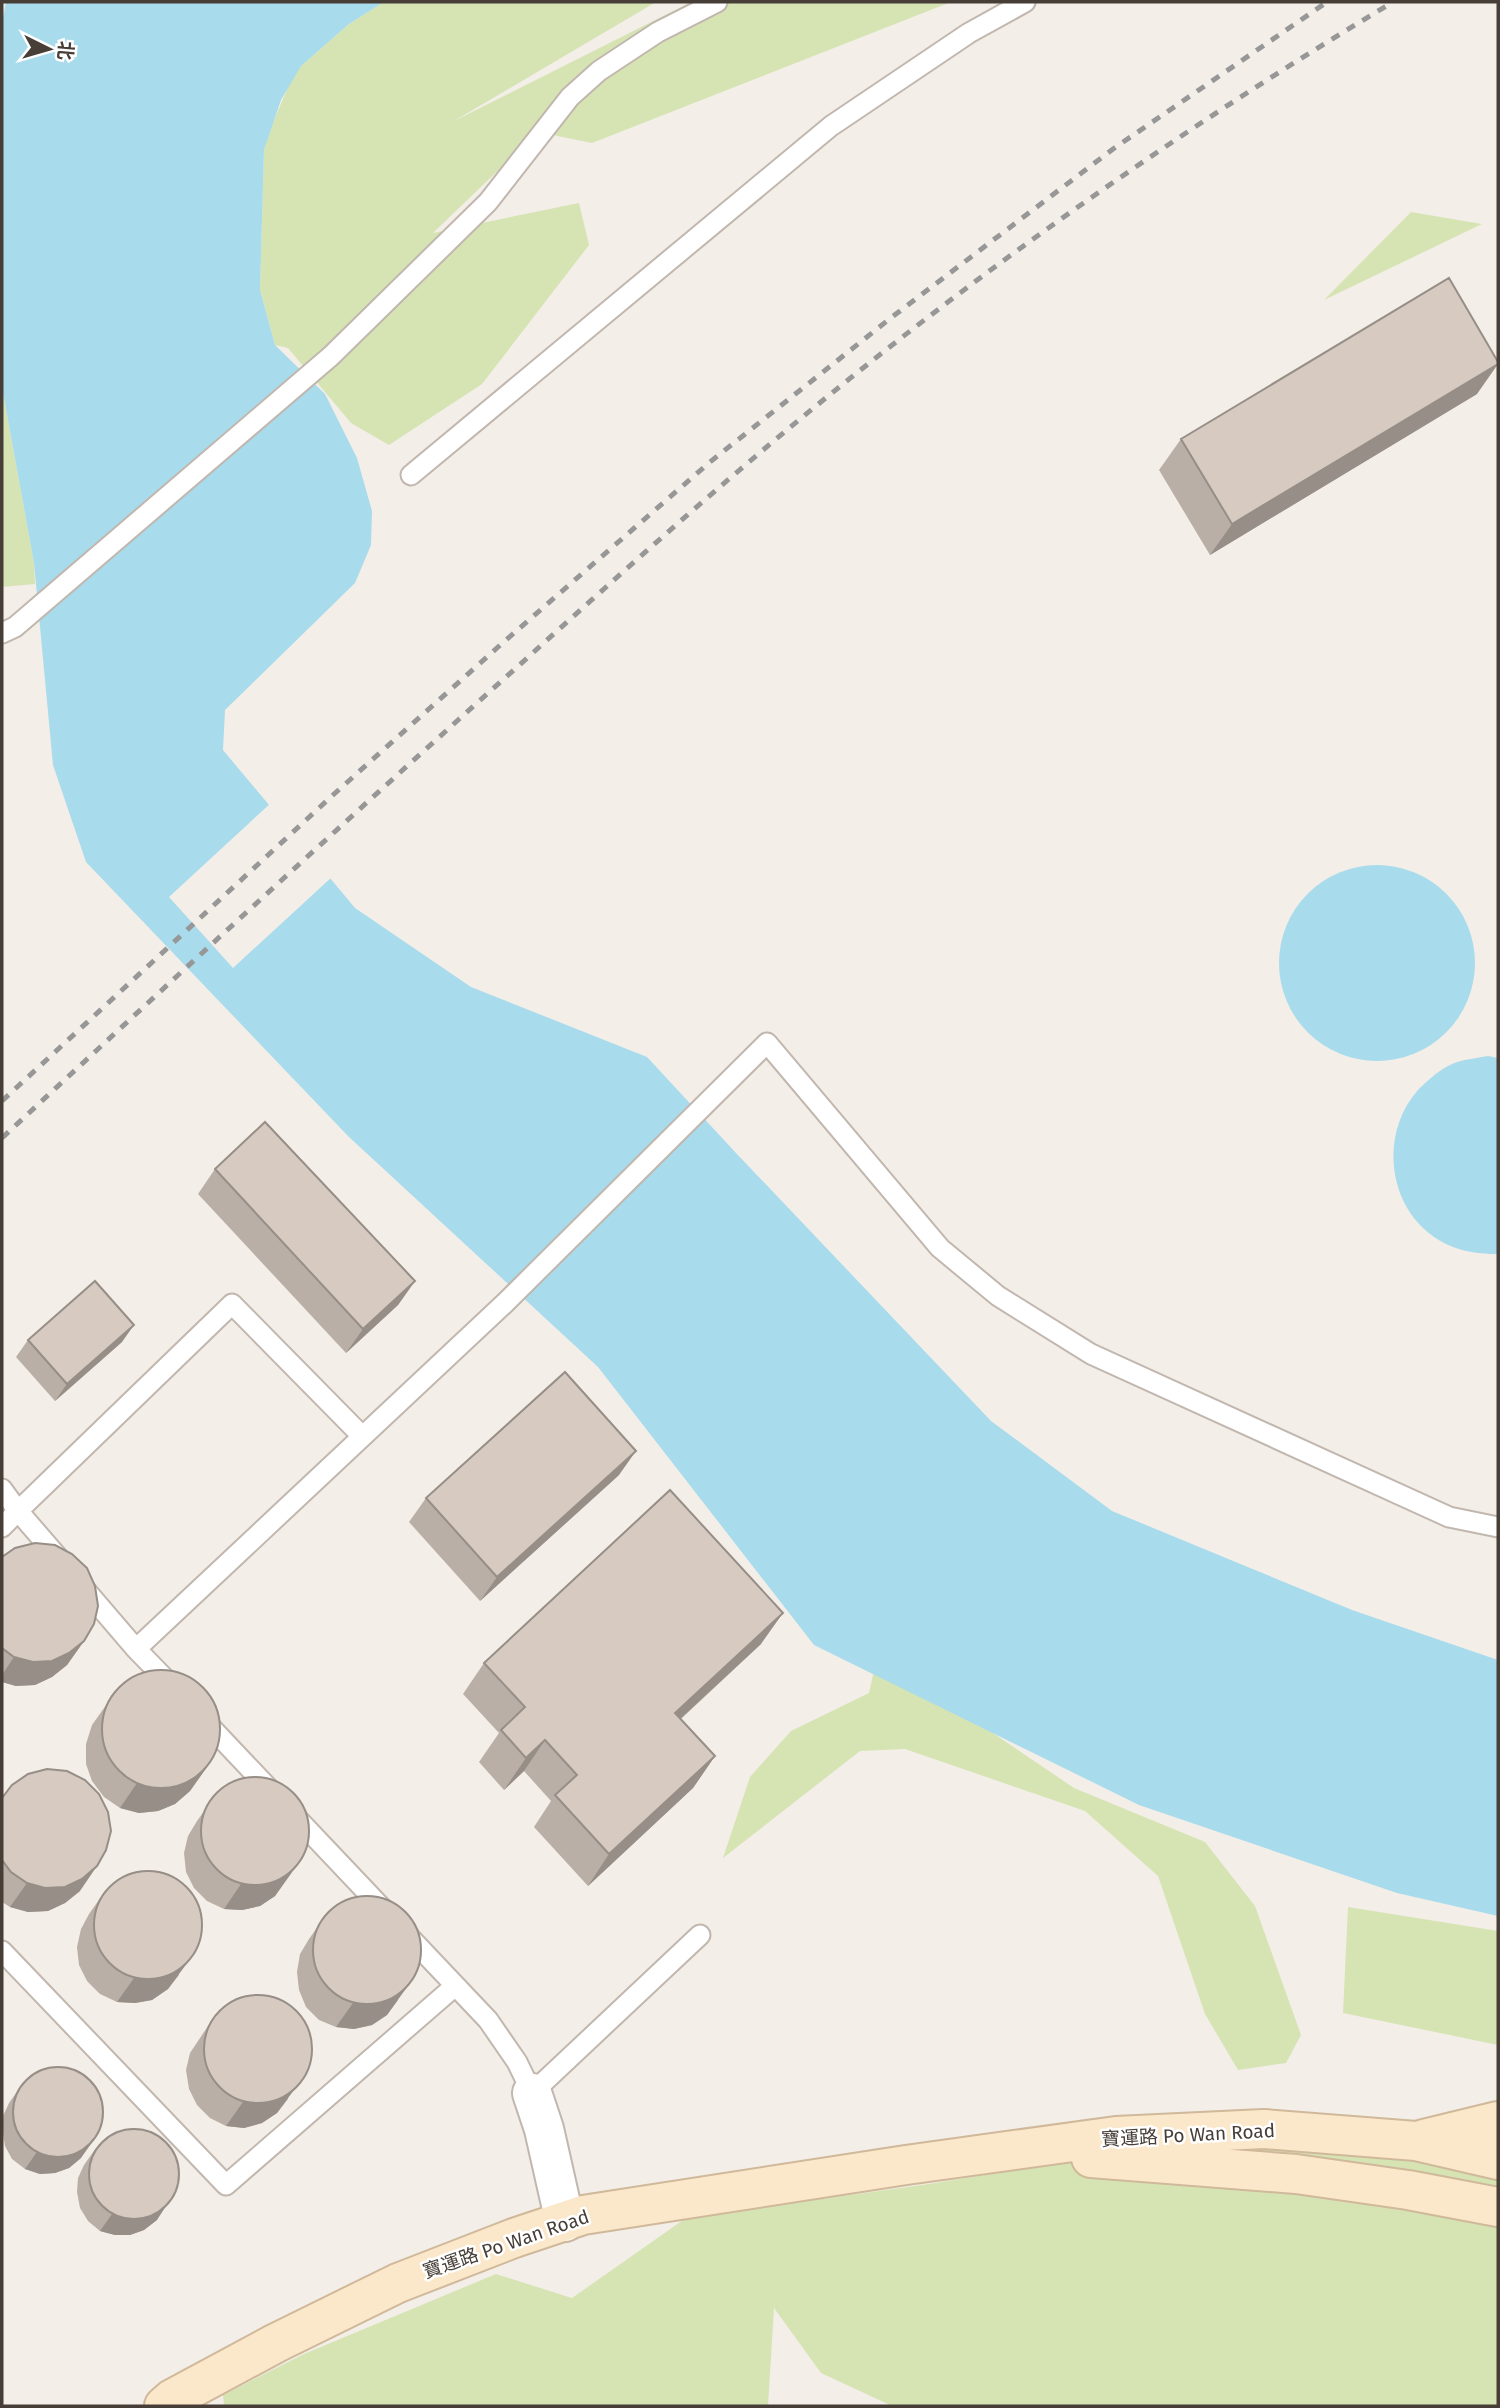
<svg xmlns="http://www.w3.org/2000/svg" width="1500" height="2408" viewBox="0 0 1500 2408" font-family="'Fira Sans','Noto Sans SC',sans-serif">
  <rect width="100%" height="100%" fill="#f3eee8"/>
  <path fill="#d6e4b4" d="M384,2H656L454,121L691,2H951L592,143L538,132L433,233L579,203L589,245L482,384L389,445L351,423L288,348L275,345L260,290L264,150L270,130L290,82L301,66L349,24Z
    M1411,212L1482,224L1324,300Z
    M2,387L34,563L35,584L2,587Z
    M875,1666L956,1708L1074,1788L1205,1842L1255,1906L1301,2035L1286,2063L1238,2070L1205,2014L1158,1876L1085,1811L905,1749L860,1751L723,1858L750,1777L791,1731L869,1693Z
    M1348,1907L1498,1931V2045L1343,2013Z
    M1321,2123L1498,2144V2406H892L821,2373L774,2308L768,2406H224L223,2395L304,2354L496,2274L572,2298L686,2218L922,2185Z"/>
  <path fill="#a8dbec" d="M6,2H384L349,24L301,66L281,100L264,150L260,290L275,345L325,394L357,458L372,511L371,545L355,583L225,710L223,750L355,908L471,987L647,1057L736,1153L991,1421L1112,1511L1352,1610L1498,1660V1916L1397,1893L1139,1805L814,1645L598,1367L349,1137L86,862L53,765L34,563L2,387V24Z
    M1279 963a98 98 0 1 1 196 0a98 98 0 1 1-196 0Z
    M1488,1056L1498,1058V1254C1480,1254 1463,1252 1446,1244C1388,1216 1377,1136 1418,1090C1429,1079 1442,1067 1457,1062C1467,1059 1478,1058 1488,1056Z"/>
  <path fill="#f3eee8" d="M272,802L333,876L233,968L169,897Z"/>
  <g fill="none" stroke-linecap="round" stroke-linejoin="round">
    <defs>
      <path id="lane" d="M411,475L831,126L969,33L1025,2
        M2,633L15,627L331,356L488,202L570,97L599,71L658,32L717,2
        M2,1489L18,1511L2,1527
        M63,1563L18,1511L232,1304L362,1436
        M82,1586L136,1649
        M173,1687L136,1649L505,1303L767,1043L940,1248L998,1296L1091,1354L1449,1517L1498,1527
        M203,1719L488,2020L517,2062L532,2093L700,1935
        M2,1951L226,2185L455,1986"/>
      <path id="street" d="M532,2093L544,2129L565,2222"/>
      <path id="secondary" d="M1424,2139L1498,2121
        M1091,2158L1296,2174L1408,2190L1498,2207
        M164,2406L172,2399L276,2343L398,2283L514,2238L583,2215L906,2165L1116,2136L1264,2129L1416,2141L1498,2160"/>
    </defs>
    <use href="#lane" stroke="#c1b7ae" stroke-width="23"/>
    <use href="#street" stroke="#c1b7ae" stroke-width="42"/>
    <use href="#secondary" stroke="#d0b99a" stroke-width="42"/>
    <use href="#lane" stroke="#fff" stroke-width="19"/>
    <use href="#street" stroke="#fff" stroke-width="38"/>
    <use href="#secondary" stroke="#fbe7ca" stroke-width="38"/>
    <path stroke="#979797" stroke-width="5" stroke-dasharray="9 9" stroke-linecap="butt" d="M2,1101L333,795L498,647L710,462L892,317L1113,149L1327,2
      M2,1138C172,980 343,823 516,668C628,567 740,466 858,372C1027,237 1208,113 1393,2"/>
  </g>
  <path fill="#b9afa6" d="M1477,394L1210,555L1159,470L1181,439Z
    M215,1169L415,1281L398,1305L346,1353L198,1194Z
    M28,1340L122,1342L55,1401L16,1357Z
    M619,1475L480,1601L409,1522L426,1498Z
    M2,1557L84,1641L67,1665L52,1677L35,1685L16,1686L2,1682Z
    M761,1644L681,1719L715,1756L693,1788L588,1886L534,1827L551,1801L524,1771L504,1790L479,1762L499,1733L463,1694L484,1663Z
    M109,1701L207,1767L190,1791L175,1804L158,1811L139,1813L120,1808L104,1797L92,1781L86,1764V1744L92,1725Z
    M214,1797L303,1857L275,1896L260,1906L242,1910L224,1909L207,1901L194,1888L186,1872L184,1853L188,1836L197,1821Z
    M2,1798L80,1891L65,1903L48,1911L28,1912L10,1907L2,1902Z
    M106,1890L179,1975L168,1989L152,2000L135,2003L117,2002L100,1994L87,1981L79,1965L77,1947L81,1929L89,1914Z
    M326,1915L398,2000L387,2015L372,2025L354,2029L336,2027L319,2020L306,2007L299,1990L297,1972L300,1954L309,1939Z
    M216,2014L288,2099L277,2113L262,2123L244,2128L226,2126L210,2118L197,2105L189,2089L186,2070L190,2053Z
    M21,2086L81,2158L69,2168L55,2173L40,2174L25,2169L12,2159L5,2146L2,2127L3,2116L9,2103Z
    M96,2148L157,2220L144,2230L130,2235H115L100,2231L88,2221L80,2208L77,2192L78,2178L84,2165Z"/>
  <path fill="#968e87" d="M1498,364L1477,394L1210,555L1232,524Z
    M415,1281L398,1305L346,1353L363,1329Z
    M134,1325L122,1342L55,1401L67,1384Z
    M636,1451L619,1475L480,1601L497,1577Z
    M783,1613L761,1644L653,1744L675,1713Z
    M84,1641L67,1665L52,1677L35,1685L16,1686L2,1682V1675L14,1657Z
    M545,1740L524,1771L504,1790L526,1758Z
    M715,1756L693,1788L588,1886L609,1854Z
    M207,1767L190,1791L175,1804L158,1811L139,1813L120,1808L137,1783Z
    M97,1866L80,1891L65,1903L48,1911L28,1912L10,1907L27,1883Z
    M292,1872L275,1896L260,1906L242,1910L224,1909L241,1884Z
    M196,1951L168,1989L152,2000L135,2003L117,2002L134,1978Z
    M415,1976L387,2015L372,2025L354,2029L336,2027L353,2003Z
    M305,2075L277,2113L262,2123L244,2128L226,2126L243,2102Z
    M93,2141L81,2158L69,2168L55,2173L40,2174L25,2169L37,2152Z
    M168,2203L157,2220L144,2230L130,2235H115L100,2231L112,2214Z"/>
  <path fill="#d7cbc1" stroke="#968e87" stroke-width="2" d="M1449,278L1498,362V364L1232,524L1181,439Z
    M265,1122L415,1281L363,1329L215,1169Z
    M95,1281L134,1325L67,1384L28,1340Z
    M565,1372L636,1451L497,1577L426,1498Z
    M670,1490L783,1613L675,1713L715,1756L609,1854L555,1795L577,1775L545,1740L526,1758L501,1730L525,1707L484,1663Z
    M35,1543L55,1545L72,1554L87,1568L95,1586L98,1606L94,1624L84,1641L69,1653L52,1661L33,1662L14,1657L2,1648V1557L15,1548Z
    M102 1729a59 59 0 1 1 118 0a59 59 0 1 1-118 0Z
    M47,1769L67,1771L85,1780L99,1794L108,1812L111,1831L106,1850L97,1866L82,1879L65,1887L45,1888L27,1883L11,1872L2,1860V1798L12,1785L28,1774Z
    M201 1831a54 54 0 1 1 108 0a54 54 0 1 1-108 0Z
    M94 1925a54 54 0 1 1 108 0a54 54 0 1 1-108 0Z
    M313 1950a54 54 0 1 1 108 0a54 54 0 1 1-108 0Z
    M204 2049a54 54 0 1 1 108 0a54 54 0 1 1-108 0Z
    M13 2112a45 45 0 1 1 90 0a45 45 0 1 1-90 0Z
    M89 2174a45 45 0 1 1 90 0a45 45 0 1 1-90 0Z"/>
  <g text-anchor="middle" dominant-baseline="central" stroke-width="5" stroke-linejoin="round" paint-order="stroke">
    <g font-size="19" fill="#463e37" stroke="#fff">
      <text transform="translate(1188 2135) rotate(-3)">寶運路 Po Wan Road</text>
      <text transform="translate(506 2244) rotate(-19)">寶運路 Po Wan Road</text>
    </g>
  </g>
  <rect width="1500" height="2408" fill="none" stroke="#463e37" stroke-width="7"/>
  <g transform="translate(49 49) rotate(95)" stroke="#ffffff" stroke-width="5" paint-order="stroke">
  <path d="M0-5L12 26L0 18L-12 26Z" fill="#463e37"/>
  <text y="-10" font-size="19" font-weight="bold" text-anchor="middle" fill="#463e37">北</text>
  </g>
</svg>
